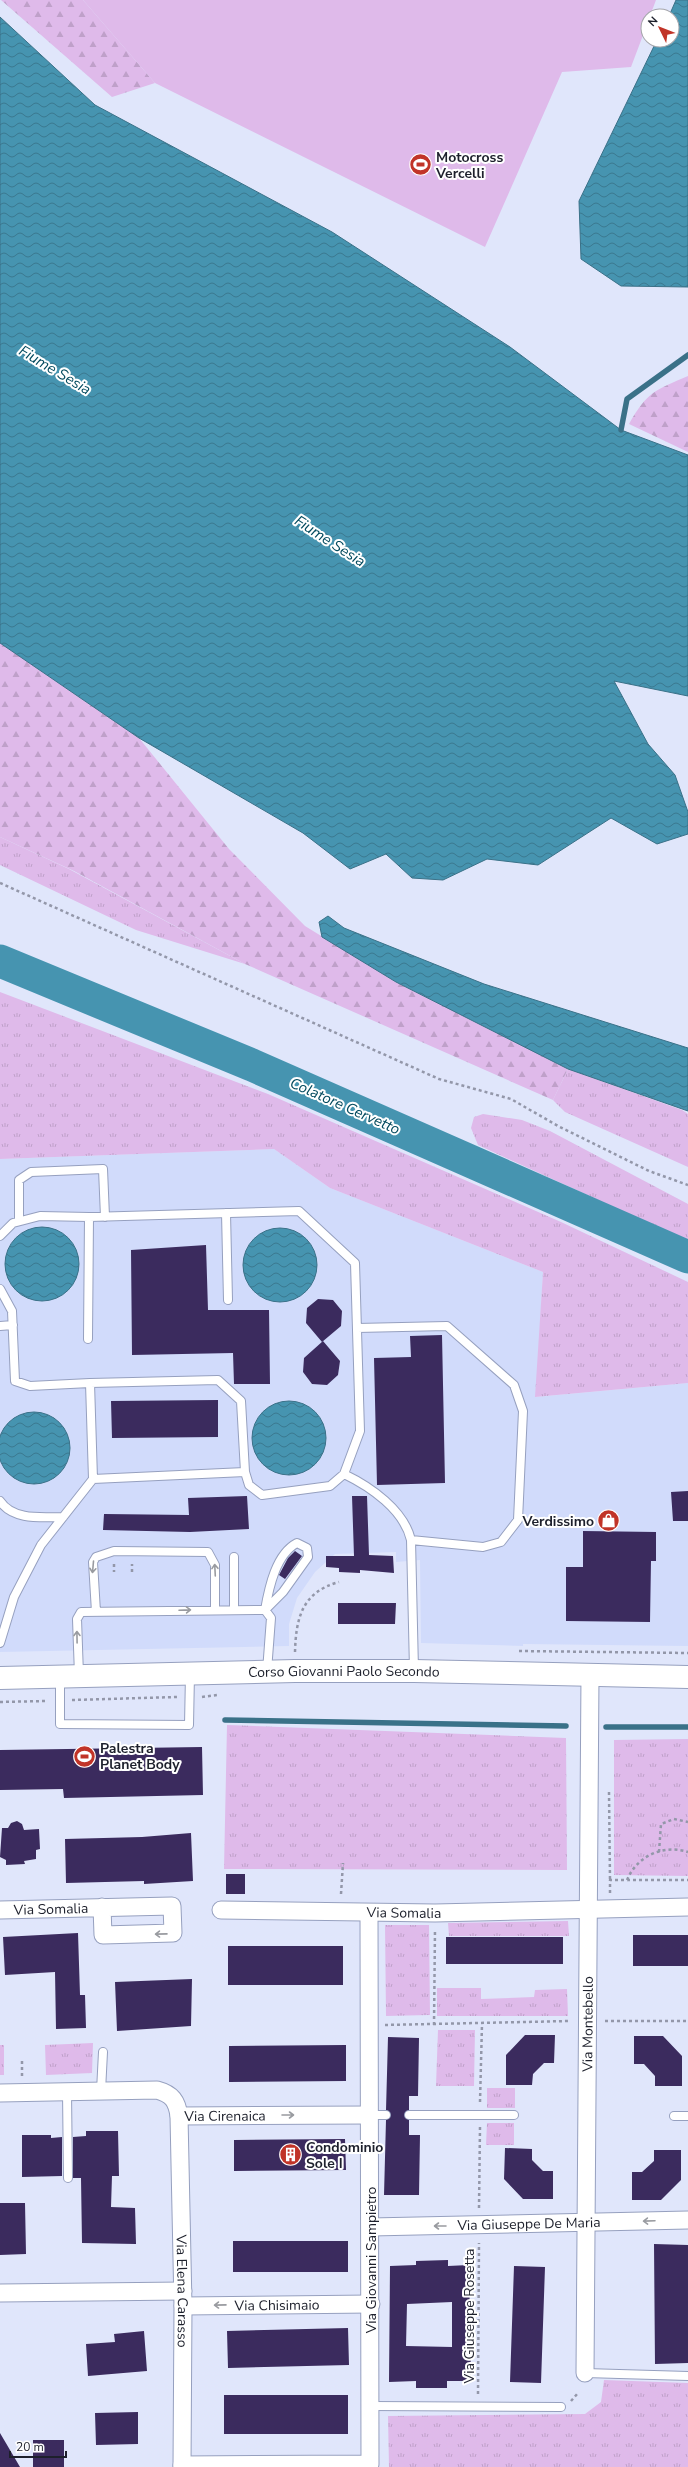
<svg xmlns="http://www.w3.org/2000/svg" width="688" height="2467" viewBox="0 0 688 2467" font-family="'Nunito Sans',sans-serif">
  <defs>
    <pattern id="grass-tufts" width="24" height="20" patternUnits="userSpaceOnUse"><rect width="24" height="20" fill="#dfbaea"/><path d="M3 7l-1-3M5 7V3M7 7l1-3M15 17l-1-3M17 17v-4M19 17l1-3" fill="none" stroke="#bfa0c9"/></pattern>
    <pattern id="forest-firs" width="22" height="20" patternUnits="userSpaceOnUse"><rect width="22" height="20" fill="#dfbaea"/><path d="M5 1l3.5 6h-7zM16 11l3.5 6h-7z" fill="#bfa0c9"/></pattern>
    <pattern id="water-waves" width="16" height="10" patternUnits="userSpaceOnUse"><rect width="16" height="10" fill="#4694b0"/><path d="M0 5q4-4 8 0t8 0" fill="none" stroke="#3a788f"/></pattern>
  </defs>
  <rect width="100%" height="100%" fill="#e0e6fb"/>
  <path fill="#d1dbfb" d="M274,1149L330,1188L543,1272L536,1397L688,1383V1646L523,1644V1646L421,1643L420,1560L396,1562V1552L335,1554L315,1572L297,1598L289,1624V1646L0,1652V1159Z"/>
  <path fill="url(#grass-tufts)" d="M0,837L69,869L245,964L136,930L0,865Z
    M0,992L268,1094L561,1222L688,1282V1383L535,1397L543,1272L330,1188L274,1149L0,1159Z
    M568,1069L682,1110L688,1114V1167L565,1112L553,1100Z
    M483,1114L522,1120L550,1131L688,1204V1241L478,1145L471,1128L474,1117Z
    M227,1725L566,1738L567,1870L224,1869Z
    M688,1739V1876L614,1875V1740Z
    M568,1921L569,1936H449L448,1923Z
    M385,1925H429L430,2015L386,2016Z
    M437,1988H481V1999L534,1997L535,1990L567,1989L568,2016H437Z
    M438,2030H475L474,2086H436Z
    M93,2043L92,2073L46,2075L45,2045Z
    M0,2045H4V2075H0Z
    M487,2088H515V2108H487Z
    M487,2123H514V2145H486Z
    M604,2380L688,2383V2467H389L388,2416L585,2414L601,2402Z"/>
  <path fill="url(#forest-firs)" d="M1,0H83L155,83L112,97Z
    M688,376V452L629,424C647,392 655,390 688,376Z
    M0,643L139,738L229,849L305,926L396,982L568,1069L553,1100L245,964L74,871L0,837Z"/>
  <path fill="#dfbaea" d="M83,0H656L650,16H648V22L631,67L562,72L485,247L155,83Z"/>
  <path fill="url(#water-waves)" stroke="#3a7188" d="M676,0H688V287L621,286L581,259L579,201L657,40H672V16H669Z
    M0,17L95,105L332,232L510,347L621,430L688,455V696L614,681L648,744L675,775L688,812V834L657,844L611,818L538,865L487,859L443,880L412,878L386,854L350,869L303,833L139,738L0,643Z
    M328,916L344,928L484,984L688,1048V1111L568,1069L396,982L322,937L319,922Z
    M5 1264a37 37 0 1 1 74 0a37 37 0 1 1-74 0Z
    M243 1265a37 37 0 1 1 74 0a37 37 0 1 1-74 0Z
    M252 1438a37 37 0 1 1 74 0a37 37 0 1 1-74 0Z
    M-2 1448a36 36 0 1 1 72 0a36 36 0 1 1-72 0Z"/>
  <g fill="none" stroke-linecap="round" stroke-linejoin="round">
    <path stroke="#3a7188" stroke-width="5.5" d="M621,430L627,399L688,355
      M225,1720L566,1726
      M606,1727H688"/>
    <path stroke="#4694b0" stroke-width="33" d="M0,961L252,1065L688,1257"/>
  </g>
  <path fill="#3b2b5e" fill-rule="evenodd" d="M206,1245L208,1310H269L270,1384H234L233,1353L132,1355L131,1250Z
    M318,1299L333,1300L342,1311L341,1326L322,1342L306,1323L307,1308Z
    M442,1335L445,1483L377,1485L374,1358L411,1357L410,1336Z
    M323,1341L340,1361L338,1375L327,1385L312,1384L303,1372L304,1358Z
    M218,1400V1437L112,1438L111,1401Z
    M688,1491V1521H673L671,1492Z
    M247,1496L249,1529L190,1532L103,1530L104,1514L189,1515L188,1498Z
    M352,1496H367L369,1555L393,1556L394,1573L360,1570V1573L339,1572V1568L326,1567V1556H354Z
    M583,1531L656,1532V1561H651L650,1622L566,1621V1567H583Z
    M295,1551L302,1556L285,1579L279,1575L288,1558Z
    M338,1603H396L395,1624H338Z
    M202,1747L203,1795L64,1798L63,1789L0,1790V1750Z
    M17,1821L22,1824L24,1830L39,1829L40,1849L36,1850V1859L24,1861L25,1864L6,1865V1860L0,1857L2,1828H8L11,1823Z
    M191,1833L193,1881L144,1884V1881L66,1883L65,1839L142,1837Z
    M226,1874H245V1894H226Z
    M78,1933L80,1995H85L86,2028L56,2029L55,1972L5,1975L3,1937Z
    M633,1935H688V1966H633Z
    M446,1937H563V1964H446Z
    M228,1946H343V1985H228Z
    M192,1979L191,2026L117,2031L115,1982Z
    M525,2035H555L554,2063H544L533,2074L532,2085H506V2055Z
    M634,2036H663L682,2056V2086H655V2076L644,2064H634Z
    M388,2037L419,2038L418,2096H409V2110L404,2115L409,2120V2135H420L419,2195H384L386,2120L391,2115L386,2110Z
    M346,2045V2081L229,2082V2046Z
    M86,2131H118L119,2176H112L111,2207L135,2208L136,2244L82,2243L81,2178H73V2137L86,2136Z
    M22,2135H51V2138L62,2137V2176L22,2177Z
    M345,2139L346,2170L234,2171V2140Z
    M505,2148L532,2149V2160L543,2171H553V2199H523L504,2179Z
    M654,2150H681V2180L661,2200H632V2172H642L654,2161Z
    M0,2203H25L26,2254L0,2255Z
    M233,2241H348V2272H233Z
    M654,2244L688,2245V2363L655,2364Z
    M448,2260V2266L469,2265L471,2381H447V2388H416V2381L389,2382L390,2266L416,2265V2261ZM452,2302V2347L406,2346L407,2304Z
    M514,2266L545,2267L541,2383L510,2382Z
    M348,2328L349,2365L228,2368L227,2331Z
    M144,2331L147,2371L88,2376L86,2344L115,2342L114,2334Z
    M224,2395H348V2434H224Z
    M138,2412V2444L96,2445L95,2413Z
    M0,2433L20,2467H0Z
    M33,2440H64V2467H33Z"/>
  <g fill="none" stroke-linecap="round" stroke-linejoin="round">
    <defs>
      <path id="lane" d="M226,1213L228,1300
        M19,1221V1180L31,1172L103,1169L105,1217
        M0,1236L13,1223L40,1216L89,1217
        M0,1289L12,1311L15,1381L30,1386L90,1383
        M0,1326L13,1325
        M357,1328L447,1326L514,1385L523,1411L518,1520L501,1542L483,1547L411,1540
        M88,1339L89,1217L299,1211L355,1263L360,1431L344,1474C371,1487 404,1510 411,1540L414,1670
        M245,1472L241,1401L218,1380L90,1383L93,1479L245,1472L249,1485L262,1495L330,1486L344,1474
        M0,1501C13,1521 43,1517 63,1517
        M297,1543L307,1548L308,1557L283,1592L265,1610C269,1587 276,1554 297,1543Z
        M234,1609V1557
        M96,1612L93,1562L96,1557L114,1551L208,1552L215,1565V1609
        M0,1643L14,1597L41,1545L93,1479
        M79,1675L77,1619L81,1612L265,1610L271,1618L267,1671
        M60,1678V1724L189,1725L190,1674
        M101,2091L103,2052
        M67,2092L68,2178
        M370,2115H386
        M409,2115H514
        M674,2116H688
        M585,2373L688,2376
        M370,2406L561,2407"/>
      <g id="street">
        <path id="s1" d="M0,1910L172,1906L173,1933L103,1935L102,1907"/>
        <path id="s2" d="M221,1910L435,1913L688,1907"/>
        <path id="s3" d="M0,2093L157,2090C172,2094 177,2101 179,2116L183,2306L182,2467"/>
        <path id="s4" d="M179,2116L370,2115"/>
        <path id="s5" d="M371,2227L688,2220"/>
        <path d="M0,2293L183,2291"/>
        <path id="s6" d="M183,2306L371,2304"/>
        <path id="s7" d="M585,2373L590,1675"/>
        <path d="M182,2465L370,2464L369,1913"/>
      </g>
      <g id="secondary">
        <path id="s8" d="M0,1678L295,1671H414L688,1677"/>
      </g>
    </defs>
    <use href="#lane" stroke="#96a0bf" stroke-width="10"/>
    <use href="#street" stroke="#96a0bf" stroke-width="19"/>
    <use href="#secondary" stroke="#96a0bf" stroke-width="24"/>
    <path stroke="#9397a9" stroke-width="2.5" stroke-dasharray="3 3" stroke-linecap="butt" d="M0,883L439,1079L511,1099L558,1126L649,1171L688,1185
      M114,1564V1572
      M132,1572V1564
      M519,1651L688,1653
      M295,1652C296,1618 302,1592 339,1582
      M202,1697L217,1695
      M72,1700L177,1697
      M0,1702L47,1701
      M609,1792L610,1880
      M659,1852L661,1824L674,1819L688,1822
      M627,1880C637,1856 663,1844 688,1852
      M610,1893V1880H688
      M341,1894L343,1863
      M605,2021H688
      M385,2025L570,2021
      M434,2025L435,1929
      M22,2076V2061
      M480,2102L482,2024
      M479,2208L480,2127
      M478,2394L479,2243
      M571,2401L578,2393"/>
    <use href="#lane" stroke="#fff" stroke-width="8"/>
    <use href="#street" stroke="#fff" stroke-width="17"/>
    <use href="#secondary" stroke="#fff" stroke-width="22"/>
  </g>
  <defs><path id="oneway-shaft" d="M-6 0H5M1.5-3L5.5 0L1.5 3" fill="none" stroke-width="1.6" stroke-linecap="round" stroke-linejoin="round"/></defs>
  <g stroke="#999ba0">
    <use href="#oneway-shaft" transform="translate(93 1567) rotate(95)"/>
    <use href="#oneway-shaft" transform="translate(215 1570) rotate(-93)"/>
    <use href="#oneway-shaft" transform="translate(185 1610) rotate(-2)"/>
    <use href="#oneway-shaft" transform="translate(77 1637) rotate(-91)"/>
    <use href="#oneway-shaft" transform="translate(161 1934) rotate(179)"/>
    <use href="#oneway-shaft" transform="translate(288 2115)"/>
    <use href="#oneway-shaft" transform="translate(649 2221) rotate(178)"/>
    <use href="#oneway-shaft" transform="translate(440 2226) rotate(180)"/>
    <use href="#oneway-shaft" transform="translate(220 2305) rotate(179)"/>
  </g>
  <defs>
    <symbol id="stadium-disc" viewBox="-11 -11 22 22"><circle r="9.5" fill="#c13428" stroke="#fff"/><path d="M0-5a6.5 5 0 1 0 0 10a6.5 5 0 1 0 0-10ZM-3.5-1.8h7v3.6h-7Z" fill="#fff"/></symbol>
    <symbol id="shop-disc" viewBox="-11 -11 22 22"><circle r="9.5" fill="#c13428" stroke="#fff"/><path d="M-5-2.5h2.3a2.7 3.5 0 0 1 5.4 0H5L5.5 6h-11ZM-1.5-2.5h3a1.5 2.3 0 0 0-3 0Z" fill="#fff"/></symbol>
    <symbol id="building-disc" viewBox="-11 -11 22 22"><circle r="9.5" fill="#c13428" stroke="#fff"/><path d="M-4-6H4V6H1V3H-1V6H-4ZM-2.5-4.3h1.7v1.8h-1.7ZM.8-4.3h1.7v1.8H.8ZM-2.5-1h1.7V.8h-1.7ZM.8-1h1.7V.8H.8Z" fill="#fff"/></symbol>
  </defs>
  <g fill-rule="evenodd">
    <use href="#stadium-disc" x="408" y="152" width="25" height="25"/>
    <use href="#shop-disc" x="596" y="1508" width="25" height="25"/>
    <use href="#stadium-disc" x="72" y="1744" width="25" height="25"/>
    <use href="#building-disc" x="278" y="2142" width="25" height="25"/>
  </g>
  <g text-anchor="middle" dominant-baseline="central" stroke-width="4" stroke-linejoin="round" paint-order="stroke">
    <g font-size="14" font-weight="bold" fill="#1d202c" stroke="#fff" text-anchor="start">
      <text x="436" y="157">Motocross<tspan x="436" dy="16">Vercelli</tspan></text>
      <text x="594" y="1521" text-anchor="end">Verdissimo</text>
      <text x="100" y="1748">Palestra<tspan x="100" dy="16">Planet Body</tspan></text>
      <text x="306" y="2147">Condominio<tspan x="306" dy="16">Sole I</tspan></text>
    </g>
    <g font-size="14" fill="#1d202c" stroke="#fff">
      <text stroke="none"><textPath href="#s8" startOffset="344">Corso Giovanni Paolo Secondo</textPath></text>
      <text stroke="none"><textPath href="#s1" startOffset="51">Via Somalia</textPath></text>
      <text stroke="none"><textPath href="#s2" startOffset="183">Via Somalia</textPath></text>
      <text stroke="none"><textPath href="#s7" startOffset="349">Via Montebello</textPath></text>
      <text stroke="none"><textPath href="#s4" startOffset="46">Via Cirenaica</textPath></text>
      <text stroke="none"><textPath href="#s5" startOffset="158">Via Giuseppe De Maria</textPath></text>
      <text transform="translate(371 2260) rotate(-90)">Via Giovanni Sampietro</text>
      <text stroke="none"><textPath href="#s3" startOffset="369">Via Elena Carasso</textPath></text>
      <text stroke="none"><textPath href="#s6" startOffset="94">Via Chisimaio</textPath></text>
      <text transform="translate(469 2316) rotate(-90)">Via Giuseppe Rosetta</text>
    </g>
    <g font-size="15" font-style="italic" fill="#034a5e" stroke="#fff">
      <text transform="translate(55 370) rotate(31)">Fiume Sesia</text>
      <text transform="translate(330 541) rotate(33)">Fiume Sesia</text>
      <text transform="translate(345 1106) rotate(24)">Colatore Cervetto</text>
    </g>
  </g>
  <g transform="translate(660 28) rotate(313)"><circle r="19" fill="#ffffff" stroke="#a5a6ab"/>
  <path d="M0-3L7 15L0 10L-7 15Z" fill="#c13428"/>
  <text y="-6" font-size="11" font-weight="bold" text-anchor="middle" fill="#1d202c">N</text>
  </g>
  <path d="M10 2451v6h56v-6" fill="none" stroke="#1d202c" stroke-width="2"/>
  <text x="16" y="2451" font-size="12" fill="#1d202c" stroke="#ffffff" stroke-width="3" paint-order="stroke">20 m</text>
</svg>
